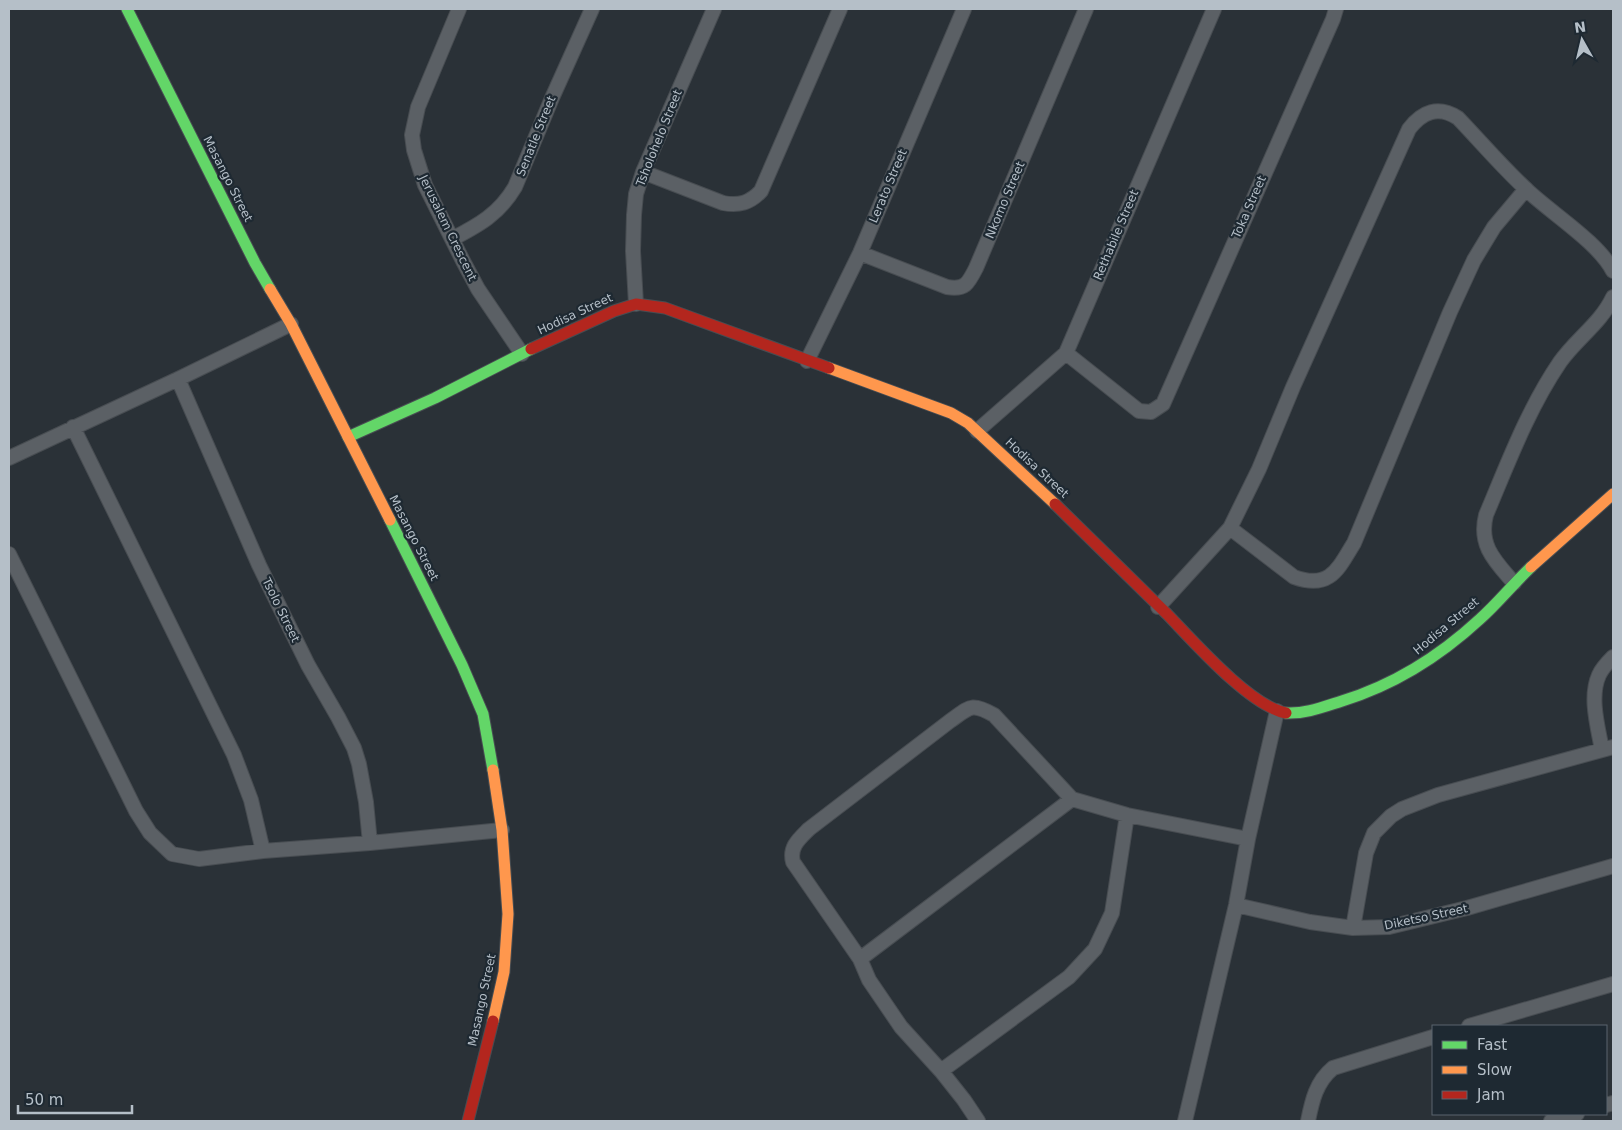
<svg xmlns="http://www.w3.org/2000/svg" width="1622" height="1130" viewBox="0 0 1622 1130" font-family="'DejaVu Sans',sans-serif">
  <rect width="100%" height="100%" fill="#2a3137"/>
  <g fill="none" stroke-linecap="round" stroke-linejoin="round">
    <defs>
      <path id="street" d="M459,9L418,107L412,135L414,150L425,185L463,261L478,289L522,354
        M643,172L723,203C739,206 750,203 761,191L840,9
        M452,239C479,225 499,214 515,187L552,98L592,9
        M860,253L947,287C965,290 968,284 976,268L1086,9
        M636,304L633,251L634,215L636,194L643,172L714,9
        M1066,353L1139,411L1151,412L1163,404L1333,19L1336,9
        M807,361L860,253L964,9
        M178,379L259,565L308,665L338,717L354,748L359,764L366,802L370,843
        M73,427L234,755L251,800L263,851
        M977,431L1066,353L1214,9
        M9,458L178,379L291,324
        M1230,528L1294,577C1330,590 1338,569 1354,543L1450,312L1474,260L1494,227L1526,189
        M9,554L136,811L150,833L172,854L199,859L263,851L370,843L502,830
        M1514,583C1496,562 1478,546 1486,515C1508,463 1528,409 1560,362C1576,339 1601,323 1613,297
        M1158,607L1230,528L1259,469L1293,387L1409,129C1422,112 1438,105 1458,118C1481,142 1503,168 1527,190C1551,213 1598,242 1613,271
        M1602,750C1598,727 1589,697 1599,675C1602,668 1608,662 1613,657
        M1236,905L1310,922L1353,928L1389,927L1467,908L1613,866
        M1353,928L1366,853L1374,833L1391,816L1402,809L1438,795L1613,747
        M860,959L1072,799
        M1469,1026L1613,984
        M941,1071L1069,977L1095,949L1112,913L1127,815
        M1606,1105L1613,1103
        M978,1121L964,1100L941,1071L901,1027L869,980L860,959L793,862C789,847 799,839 809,829L950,721C970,707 971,702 994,715L1072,799L1127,815L1248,839
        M1185,1121L1236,905L1248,839L1277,711
        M1308,1121C1312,1101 1316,1082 1333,1068L1433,1037
        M1551,1121L1577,1114"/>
      <path id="fast" d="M127,9L255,263L270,289
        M348,437L435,398L531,349
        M390,520L462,665L483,714L493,770
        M1286,713C1306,714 1323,707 1342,701C1394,685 1440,656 1480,619C1498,603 1513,584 1531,567"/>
      <path id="slow" d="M270,289L291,324L390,520
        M829,368L951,413L968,423L1055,504
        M1531,567L1613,494
        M493,1021L504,972L508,914L502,830L493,770"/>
      <path id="jam" d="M531,349L614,311L636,304L665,308L829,368
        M1055,504C1093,541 1130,578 1167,614C1194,642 1250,706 1286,713
        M468,1121L493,1021"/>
    </defs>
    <use href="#street" stroke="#484d52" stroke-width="16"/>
    <use href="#fast" stroke="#484d52" stroke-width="13"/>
    <use href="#slow" stroke="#484d52" stroke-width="13"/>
    <use href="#jam" stroke="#484d52" stroke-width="13"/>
    <use href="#street" stroke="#5b6065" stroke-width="14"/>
    <use href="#fast" stroke="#63d668" stroke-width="11"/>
    <use href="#slow" stroke="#ff974d" stroke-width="11"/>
    <use href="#jam" stroke="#b3261e" stroke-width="11"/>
  </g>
  <g text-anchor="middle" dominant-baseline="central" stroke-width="4.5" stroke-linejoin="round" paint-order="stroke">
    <g font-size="12" fill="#b5bfc8" stroke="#1e2932">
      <text transform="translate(536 136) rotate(-68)">Senatle Street</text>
      <text transform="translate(659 138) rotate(-68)">Tsholohelo Street</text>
      <text transform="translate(228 179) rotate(63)">Masango Street</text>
      <text transform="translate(888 186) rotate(-67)">Lerato Street</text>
      <text transform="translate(1005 200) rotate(-67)">Nkomo Street</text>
      <text transform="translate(1249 207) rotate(-66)">Toka Street</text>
      <text transform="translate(448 228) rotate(64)">Jerusalem Crescent</text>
      <text transform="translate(1116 235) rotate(-67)">Rethabile Street</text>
      <text transform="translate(575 314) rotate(-25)">Hodisa Street</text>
      <text transform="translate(1037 468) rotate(43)">Hodisa Street</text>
      <text transform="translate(414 538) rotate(63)">Masango Street</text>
      <text transform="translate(281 610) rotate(64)">Tsolo Street</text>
      <text transform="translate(1446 626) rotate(-40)">Hodisa Street</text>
      <text transform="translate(1426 917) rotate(-12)">Diketso Street</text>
      <text transform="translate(482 1000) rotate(-78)">Masango Street</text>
    </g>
  </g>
  <rect width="1622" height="1130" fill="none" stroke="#b5bfc8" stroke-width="20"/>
  <rect x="1432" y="1025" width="175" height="90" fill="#1e2932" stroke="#5a656e"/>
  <rect x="1442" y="1041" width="25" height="8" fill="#63d668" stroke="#5a656e"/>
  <text x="1477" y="1050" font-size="15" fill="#b5bfc8">Fast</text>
  <rect x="1442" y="1066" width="25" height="8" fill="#ff974d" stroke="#5a656e"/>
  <text x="1477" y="1075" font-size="15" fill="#b5bfc8">Slow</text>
  <rect x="1442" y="1091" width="25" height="8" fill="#b3261e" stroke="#5a656e"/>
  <text x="1477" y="1100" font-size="15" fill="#b5bfc8">Jam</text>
  <g transform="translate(1582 40) rotate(352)" stroke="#1e2932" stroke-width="4" paint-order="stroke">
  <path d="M0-4L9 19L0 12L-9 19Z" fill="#b5bfc8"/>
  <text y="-8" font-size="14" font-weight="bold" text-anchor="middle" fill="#b5bfc8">N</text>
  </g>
  <path d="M18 1105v8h114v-8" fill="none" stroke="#b5bfc8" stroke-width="2.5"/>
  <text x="25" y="1105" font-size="15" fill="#b5bfc8" stroke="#1e2932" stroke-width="4" paint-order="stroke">50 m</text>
</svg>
